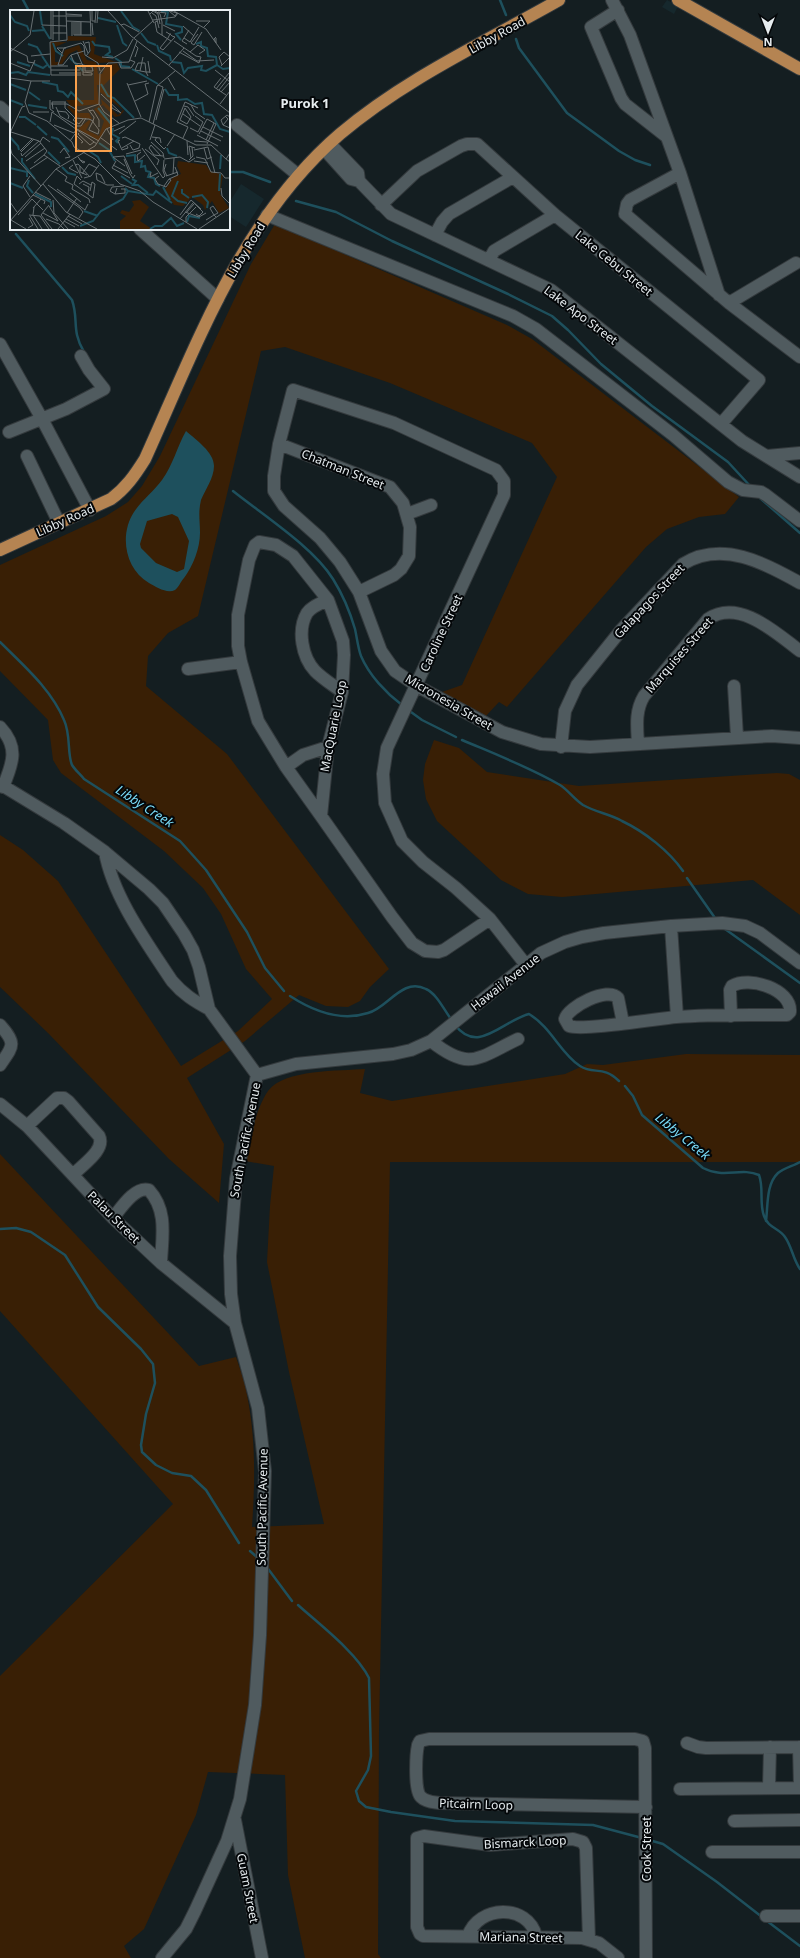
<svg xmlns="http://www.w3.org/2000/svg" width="800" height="1958" viewBox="0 0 800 1958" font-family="'Noto Sans',sans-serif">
  <rect width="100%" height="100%" fill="#141e21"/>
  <path fill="#16282d" d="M667,0L678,6L674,14L662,7Z
    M241,184L264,199L246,227L229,216V203Z"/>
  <path fill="#391f05" d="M275,224L507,325L532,339L739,497L725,514L699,517L667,529L646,547L507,707L499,702L485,717L442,692L462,685L557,477L532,443L390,383L285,347L261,351L198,616L168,633L148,656L146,686L227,754L389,969L370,987L360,1001L348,1007L326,1006L299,995L245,1041L187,1078L224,1144L219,1203L169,1159L48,1033L0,987V835L23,850L58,881L181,1066L238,1031L272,999L246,969L221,914L203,888L164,851L61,773L53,760L48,720L0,671V565L106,516L128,502L142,486L160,456L251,264Z
    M434,740L459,748L487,772L579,786L777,773L789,774L800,780V915L753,880L562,897L528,894L501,880L437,821L426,799L423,780L425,764Z
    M686,1054L800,1055V1162H390L379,1731L378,1954L381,1958H305L288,1875L285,1775L208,1772L196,1815L144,1929L124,1946L131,1958H0V1676L173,1504L0,1311V1154L199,1366L236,1357C240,1369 245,1382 247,1395C256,1439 255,1482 252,1527L324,1524L289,1372L267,1262L270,1206L274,1166L245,1161C251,1138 255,1110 268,1091C284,1069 340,1071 365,1069L360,1093L392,1101L565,1074L587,1064L603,1065Z"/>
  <path fill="#1e505d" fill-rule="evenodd" d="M186,431C196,440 214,452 214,466C214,478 205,490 201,500C198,512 200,521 200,533C200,548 193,566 184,578C181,581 179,587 175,590C167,594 156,587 149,583C125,569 119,535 134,512C142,500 154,491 162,480C173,465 177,447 186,431ZM172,514L178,517L189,541L184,569L177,572L156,563L141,548L140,544L147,521Z"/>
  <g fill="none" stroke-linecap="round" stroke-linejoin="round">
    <path stroke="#1e505d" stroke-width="2.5" d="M23,0L29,11
      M500,0L506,15
      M516,39L519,48L567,113L619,151L635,160L650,165
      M229,172H243L270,182
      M296,201L336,212L392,241L508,294L552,316L568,330L601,364L652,406L728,462L751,487
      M16,234L72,300C79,320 71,330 84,352
      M233,491C263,515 313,547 333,579C343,595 350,612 355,629C357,638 358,648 361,656C369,675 386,693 402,705
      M760,498L800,533
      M0,642C24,666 51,689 64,720C71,735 67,753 72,765C75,770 81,775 84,779L180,841L206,870L247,932L265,968L284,991
      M411,712L422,720L456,737
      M462,740C495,754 529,767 560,785C568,790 574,799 583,805C595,812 610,814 622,821C645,832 669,851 683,871
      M687,878L715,918
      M725,929L800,983
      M290,996C313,1011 340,1022 368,1013C388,1008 402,977 426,989C437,994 444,1010 451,1019
      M455,1025C478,1055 502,1021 529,1014C551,1027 561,1054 580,1066C594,1075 603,1065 619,1081
      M625,1086L633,1096L642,1115L703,1168C724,1179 741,1167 759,1175C764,1188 759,1203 764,1216C768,1228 779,1228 785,1237C792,1247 793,1259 800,1269
      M766,1221C768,1206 766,1184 778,1173C784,1168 793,1166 800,1162
      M0,1229L16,1228L31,1232L65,1255L98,1307L141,1349L153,1364L155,1383L146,1414L141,1445L142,1452L156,1465L172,1473L191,1476L206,1490L239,1543
      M250,1551L258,1558
      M266,1566L292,1601
      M298,1605C319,1624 357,1653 369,1678L371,1756L368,1770L356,1791L359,1801L366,1807L391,1812L455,1821L593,1825L642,1838
      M649,1840L663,1844L717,1882L762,1917
      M767,1921L800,1946"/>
    <defs>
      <path id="minor" d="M612,0L630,35L680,173L719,295
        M618,10L591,27L621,98L625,104L667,137
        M0,107L11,117
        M237,125L298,175
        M331,145L358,173L359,181
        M324,149L351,179L359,181L391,214L551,290L742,441L800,477
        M680,173L630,200L627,204L625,214L729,303L800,357
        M381,205L417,171L461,146L467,144H477L555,215L759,380L721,424
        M267,215L513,316L536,329L673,435L728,482L743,490L761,492L766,495L800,521
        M140,229L218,299
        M435,235L442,222L449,214L513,177
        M489,260L494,251L499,248L555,215
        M729,303L796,263
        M0,344L42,419L90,510
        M9,432L66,409L104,389L89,370L81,356
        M279,444L390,487L403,503L410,527L409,556L401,569L394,575L359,592
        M27,456L59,523
        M767,456L800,453
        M407,514L431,505
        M328,600C321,603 312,606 307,613C297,630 302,657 315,671C323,679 333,685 342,692
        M188,669L241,662
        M734,686L737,737
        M0,727C19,747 13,763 3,787
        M638,744C637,726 635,711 644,696L708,619C739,598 776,633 800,651
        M561,747L565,711L577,685L622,629L683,564C722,540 765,563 800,583
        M286,767L303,755L328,747
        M0,784L64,823L105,852L149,889L163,903L184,934L193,950L199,967L209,1009L257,1075L236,1179L230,1256L231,1294L235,1323L258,1408L265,1471L260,1635L255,1705L240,1799L227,1841L195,1911L186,1929L162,1958
        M321,816L328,747L342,692L344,655L343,641L328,600L293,556L276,545L259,542L255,545L249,560L238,615V646L241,662L258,721L286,767L321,816L392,917L412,943L425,951L438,952L444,950L490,919
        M105,852C113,897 147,943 172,981C183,994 194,1001 209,1009
        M671,926L677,1017
        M526,965L490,919L456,888L423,862L402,841L385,803L383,774L387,748L504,495V481L496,470L394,423L293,390L279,444L274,476V491L284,506L320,538L340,562L359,592L381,651L395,671L417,686L502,732L541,744L590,747L772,736L800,738
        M623,1023L618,998C608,986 568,1007 565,1019L569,1026C582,1031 656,1019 676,1017C713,1014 750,1015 787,1015L790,1012C792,989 749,976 732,986L730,990L731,1016
        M0,1025C17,1044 13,1046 0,1065
        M431,1041C470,1072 478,1058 518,1039
        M257,1075L296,1064L393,1054L411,1050L431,1041L541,953L565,942L582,937L604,933L671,926L722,923L745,926L760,933L800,963
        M0,1104L27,1126L113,1218L161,1263L235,1323
        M27,1126L57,1098H64L68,1101L99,1136C106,1150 82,1165 73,1175
        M113,1218C121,1208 135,1186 149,1190C168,1211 162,1237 161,1263
        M687,1743L698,1747L706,1748L800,1747
        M769,1788L770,1747
        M680,1789L800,1788L799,1747
        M646,1807L439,1803C433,1802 426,1802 421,1797C414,1791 416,1754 418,1745L420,1741L429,1739H635L643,1741L645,1748L646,1958
        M235,1820L262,1958
        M734,1821L800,1820
        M712,1852H800
        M766,1916H800
        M468,1936C478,1905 528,1903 536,1936
        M589,1940L586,1848L583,1842L573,1839L490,1845L424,1836L417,1838V1927L420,1934L423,1936L582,1938L599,1943L618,1958"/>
      <path id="major" d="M678,0L800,69
        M0,550L111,499C126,488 135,475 145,459C197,344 242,218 340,134C405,79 485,42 559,0"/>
    </defs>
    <use href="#minor" stroke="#343a3d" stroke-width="14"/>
    <use href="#major" stroke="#343a3d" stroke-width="14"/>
    <use href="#minor" stroke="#505b5f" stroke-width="12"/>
    <use href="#major" stroke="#b58452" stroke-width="12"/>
  </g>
  <g text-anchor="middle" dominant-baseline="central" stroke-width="4" stroke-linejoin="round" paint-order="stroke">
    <g font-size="12" fill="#e6ecef" stroke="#040709">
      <text transform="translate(497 35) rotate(-29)">Libby Road</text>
      <text transform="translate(246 250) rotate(-59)">Libby Road</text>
      <text transform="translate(614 263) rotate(39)">Lake Cebu Street</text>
      <text transform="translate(581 315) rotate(37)">Lake Apo Street</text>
      <text transform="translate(343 469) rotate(22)">Chatman Street</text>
      <text transform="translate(65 520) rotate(-24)">Libby Road</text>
      <text transform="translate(649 601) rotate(-47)">Galapagos Street</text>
      <text transform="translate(441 633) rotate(-65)">Caroline Street</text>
      <text transform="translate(679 655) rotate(-49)">Marquises Street</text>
      <text transform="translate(449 702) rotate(30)">Micronesia Street</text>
      <text transform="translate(333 726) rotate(-79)">MacQuarie Loop</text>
      <text transform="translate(505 982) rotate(-38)">Hawaii Avenue</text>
      <text transform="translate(245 1140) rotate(-79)">South Pacific Avenue</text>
      <text transform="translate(114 1217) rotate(45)">Palau Street</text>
      <text transform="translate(262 1507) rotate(-89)">South Pacific Avenue</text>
      <text transform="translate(476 1804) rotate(2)">Pitcairn Loop</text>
      <text transform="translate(525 1842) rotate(-3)">Bismarck Loop</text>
      <text transform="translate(646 1849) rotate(-90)">Cook Street</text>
      <text transform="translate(248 1888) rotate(79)">Guam Street</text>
      <text transform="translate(521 1937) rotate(1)">Mariana Street</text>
    </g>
    <g font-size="13" font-weight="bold" fill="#e6ecef" stroke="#040709">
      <text x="305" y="103">Purok 1</text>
    </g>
    <g font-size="13" font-style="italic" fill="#7bddfa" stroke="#040709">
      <text transform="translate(145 806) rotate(33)">Libby Creek</text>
      <text transform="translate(683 1136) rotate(39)">Libby Creek</text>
    </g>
  </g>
  <g transform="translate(10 10)">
    <rect width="220" height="220" fill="#141e21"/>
    <path d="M58,26L86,27L84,44L106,52L89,53L78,47L81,41L80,30L59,31L45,37V52H50L55,40L69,35L77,50L86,52L88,64H92L96,55L107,53L110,59L93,76L114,101L110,106L105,107L93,95L89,97L103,115L95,119L89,131L68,119L79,110L81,111L76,120L89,126L94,111L84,99L92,94L91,89L108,105L113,100L90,82V75H87L89,94L60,97L68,103H79L82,109L66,107L57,97L60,95L56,90H84V56L74,54L67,40L59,44L52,54L41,56L40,32H57ZM168,151L196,155L200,161L213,165L210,184L219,198L209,203L202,191L195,200L193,195L182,187L173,196L164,195L155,180L163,167L171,164L167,156ZM130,190L139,197L130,211L142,219H110V211L116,206L110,203L112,200L119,202L124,195L122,191Z" fill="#391f05"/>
    <path fill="none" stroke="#1e505d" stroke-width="2" d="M30,1L32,15M111,1L123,17L130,21M151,1L158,2L156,14L172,17V22L166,24L171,30M0,5L5,12L17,16L19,21M88,8L106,12M107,15L113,33L117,36M32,16L40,29M22,21L34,20M131,23L138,32L146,35M82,31L85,35L99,37L100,42L96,45L103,47M43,33L46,41L53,46M18,34L27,37L32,45M186,34L191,32V36L197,38L198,46L206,47L207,55L213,59L220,58M147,35L149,41L160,46L161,51M32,46L40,58M60,48L73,61M105,48L111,52V56L120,57M7,52L20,56M162,52L171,53L174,63L178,58L192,56L191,60L196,61L207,55M24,54L33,58L37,55M122,59L148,74M0,63L8,62L16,65L18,62L40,65M32,72L47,75L48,81L53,82L58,87L61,82L73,94M0,74L16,80M91,74L98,86L104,88L124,108M155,79L159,85H168V90L177,89L185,94L192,93L194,104L202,105L210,119L220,122M19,82L30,90M0,90L13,95M18,95L37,98M88,98L102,115M9,107H15L26,115M27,116L37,125M103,118L102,124L109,128L106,131L108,133M0,127L8,136L9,140M41,127L48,129L59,142M89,133L99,140L105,151M157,138L159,143L167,146M79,141L88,147L91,153M38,142L50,154M116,146L125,145V152L132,151L131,157L135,156L136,161L140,162L138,167L144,168L146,174L150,176M12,148V152L25,169M52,157L58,163L66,165M0,158L17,162V167M210,159L211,145M111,166L122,174M122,169L126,171L123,175H128L138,183M19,170L17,176L23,183M168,171L162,186L168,191L177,193M0,173L13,178M153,177L160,190M172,179V183L179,188M118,181L143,185L146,181L162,193M209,181L210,164M25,184L41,192V197M182,187L192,185L198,192L197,198M74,201L88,206M177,212L179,206L190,208M70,216L83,211L91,201L113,189L118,181L115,178M140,219L145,216H152L161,208L167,216L174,213"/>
    <path fill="none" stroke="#687073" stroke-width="1" d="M56,1L57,30M80,1L81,26M82,1V11H85M98,1L121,26L220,103M138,1L144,13M145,1L150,4L152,12V25M159,1L165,6L167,3L160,1M164,1L196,19L211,40M148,2L156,3L154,7M142,3L146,6L149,18M56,4L72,5M140,4L143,1L148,4L150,14M43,6H56M57,6H72M143,10L165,7L168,3M56,11L80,12M148,11L145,12L147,22L161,31M186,11H200L194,17M62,12V26M66,12V25M70,12V25M82,13L83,25M85,13L86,1M87,13L88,1M32,15L56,16M111,15L114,14L129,22M153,15L165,21M173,16L184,26M156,22L158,23L159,24H160L162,26L165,27L153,40L150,38L158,28L160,24H161M43,23H57M188,24L181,33L184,35L192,22M64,25H81M64,25V12M68,25V12M71,25V12M206,27L204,29L206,33V28M124,28L143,11M174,28L180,32L189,17M41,29V1M43,30V1M49,30V1M57,30L40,32L41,65H71M73,31L78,43M164,31L186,46L191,47L189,53L169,42M75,33L79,32L80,41L76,46M177,34L172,31L179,20M0,38L17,46L18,52L25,53M74,41L61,45L53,55H48L54,38L71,33L74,36L75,45L88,53L90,61M173,41L187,51L204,50M0,42L20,25L24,1M67,42L72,54L73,55V65H82V63L73,62M180,42L188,35L195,40L189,44M52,43L47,38H56M61,45L64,53L72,54M21,46L40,44M92,47L103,48L117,40L123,29M125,47L128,38L125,35M138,51L140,63M0,53L20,61L25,50M109,53L111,58H121L125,52L120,50M73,55L82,57L83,61H75V57M159,55L174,38M212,55L209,47L214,42L220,47M41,56H58M211,56L220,47M41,60H70M205,60L220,72M130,61L133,47M49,63H71M138,66L136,62L135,53H128L125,60L136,62H140M0,68L21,71L15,92L19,103L37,111L62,132L64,137L85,149L110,174L130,181L143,192L187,219M158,68L165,80M211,68L204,77L216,85M21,71H40M117,73L131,107M118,75L137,71M206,79L219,63M209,80L220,66M211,82L220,72M91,84L111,103M138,84L135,74L139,73M40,90V99L44,102M125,91L138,84M55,92V98L65,108L77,109H79L83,111V112L89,120L88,124L79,120V119L83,111L84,108V107L78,99M41,94H57L69,101L89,94M101,94L102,98L111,103M210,94L220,81M181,95L185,102L195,109M174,96L178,97L184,106M46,97L50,106L67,116H71L76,108M175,98L181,107L177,114L170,110ZM43,99L42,92H56M47,101L56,102L59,106L58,109M79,101L83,100L89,110V117M23,102H39M173,104L190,116M220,107L217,105L211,110L213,115L220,118M65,108L63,110L69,114L73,109M197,109L206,114L197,134M146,110L154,79M40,112L42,102L87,134M139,112L147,76L165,61M109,113L94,102L89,94L90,63L98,53L119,52L127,31M143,114L153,77L148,75M44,115L64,123L66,120M213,115L218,109L215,106M178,117L167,112L175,92L188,98M193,117L213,127M65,118L89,131M180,118L188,122L193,112L185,106M97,119L103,130M104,121L115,116M191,121L211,131M1,122L29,131L37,141L34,145L50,156M0,123L12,97L15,96M69,123L68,124L80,135L84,132M109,124L126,111M189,124L197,109M187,125L208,136M142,127L150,128L151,133M147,127L145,130L154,139L156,137M91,128L107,140M112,128L115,127L130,134L129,138M173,128L178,117M110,130L108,131L112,140L118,138L117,136M140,130L145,115M196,130L204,113M60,131L65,124L73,132L71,133M177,131L178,145M184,131L197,132M30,132L33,127L40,132M141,132L153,143L154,148M120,135L123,140L129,138M141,135L139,138L144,145L153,146M141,135L151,146M157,136L165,124M0,137L2,144L31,176M112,138L124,131M132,138L153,168L155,166L153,161L154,150M194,138L197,149L202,147M135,139L149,150L147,155M184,140L198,137L205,163M10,141L22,129M11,142L24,129M131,142L127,145L128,151L135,145M11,143L12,146L29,131M50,143L54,138L60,147L55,148M220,143L216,149L220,152M116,144L131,140M15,147L31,133M68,147L69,148L70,150L73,153L75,152L70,150M103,147L114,146L122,164M103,147L115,156M186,147L195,149L201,162L211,163L215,168H220M181,148L179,136L185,138M114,149L120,164L123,168L125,165M154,149L170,147L179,152L185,148M63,150L72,168M179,150L183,146L182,137M16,151L35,138M106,151L102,158L120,168M184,151L198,153M24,153L34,145M156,154L154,160L157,166M63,155L59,158L68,163M65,155L68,154L80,167M103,155L118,163M70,156V162L77,165M20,159L38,147M46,159L57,167L55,171L63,175L62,179L79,189L80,193M141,162L140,167L148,163M72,164L79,154L87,158M163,164L164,148M20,166L13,176L20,187M149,166L145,169L148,174L156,177L161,170L159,169M156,166L168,162M74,168L81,166L89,155M71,170L67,166L64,174L83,188M95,173L91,165L86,163L87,170L97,175H104M33,174L56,202L87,219M69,174L73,171L81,175M73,174L79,177L78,184M38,175L70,198L73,202L69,208M154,176L159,169L168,165L165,157M107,178L105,184L100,181L102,177L114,176M211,178L212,186L220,194M47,179L75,200L78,194M80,181L82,172L85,174L83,188M25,182L41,190M60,183L71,192M105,184L115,183V179H111M23,185L35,191L34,194M22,189L33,200M43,190L44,203L58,219M0,192L7,202M183,192L193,202L189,206L186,204M39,195L31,205L42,219M39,196L48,211M24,197L23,205L32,219M23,198L31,189M175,202L189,207L196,203M33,203L48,211M57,203L67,188M176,203L184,194M8,205L22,189M19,205L30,206L39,219M170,205L181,190L191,199M20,206L28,219M58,206L72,214M36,209L49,214L54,219M56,209L69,216M170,209L183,193M1,210L16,219M196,210L204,205L208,203L203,196L200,198L201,200L204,205L206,207M0,211L46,159L85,136L96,119L118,110L131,108L186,135H201L216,149M54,211L65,217M176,212V207L186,197M18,218L23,215L19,208M48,219L60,204M189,219L220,198"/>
    <path fill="#f9a04c" fill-opacity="0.15" stroke="#f9a04c" stroke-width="2" d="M66,56H101V141H66Z"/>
    <rect width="220" height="220" fill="none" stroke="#e6ecef" stroke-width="2"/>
  </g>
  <g transform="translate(768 32) rotate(180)" stroke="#040709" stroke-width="3" paint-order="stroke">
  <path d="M0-3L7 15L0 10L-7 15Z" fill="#e6ecef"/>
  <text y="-6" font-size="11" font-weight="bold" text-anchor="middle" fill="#e6ecef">N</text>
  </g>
</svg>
